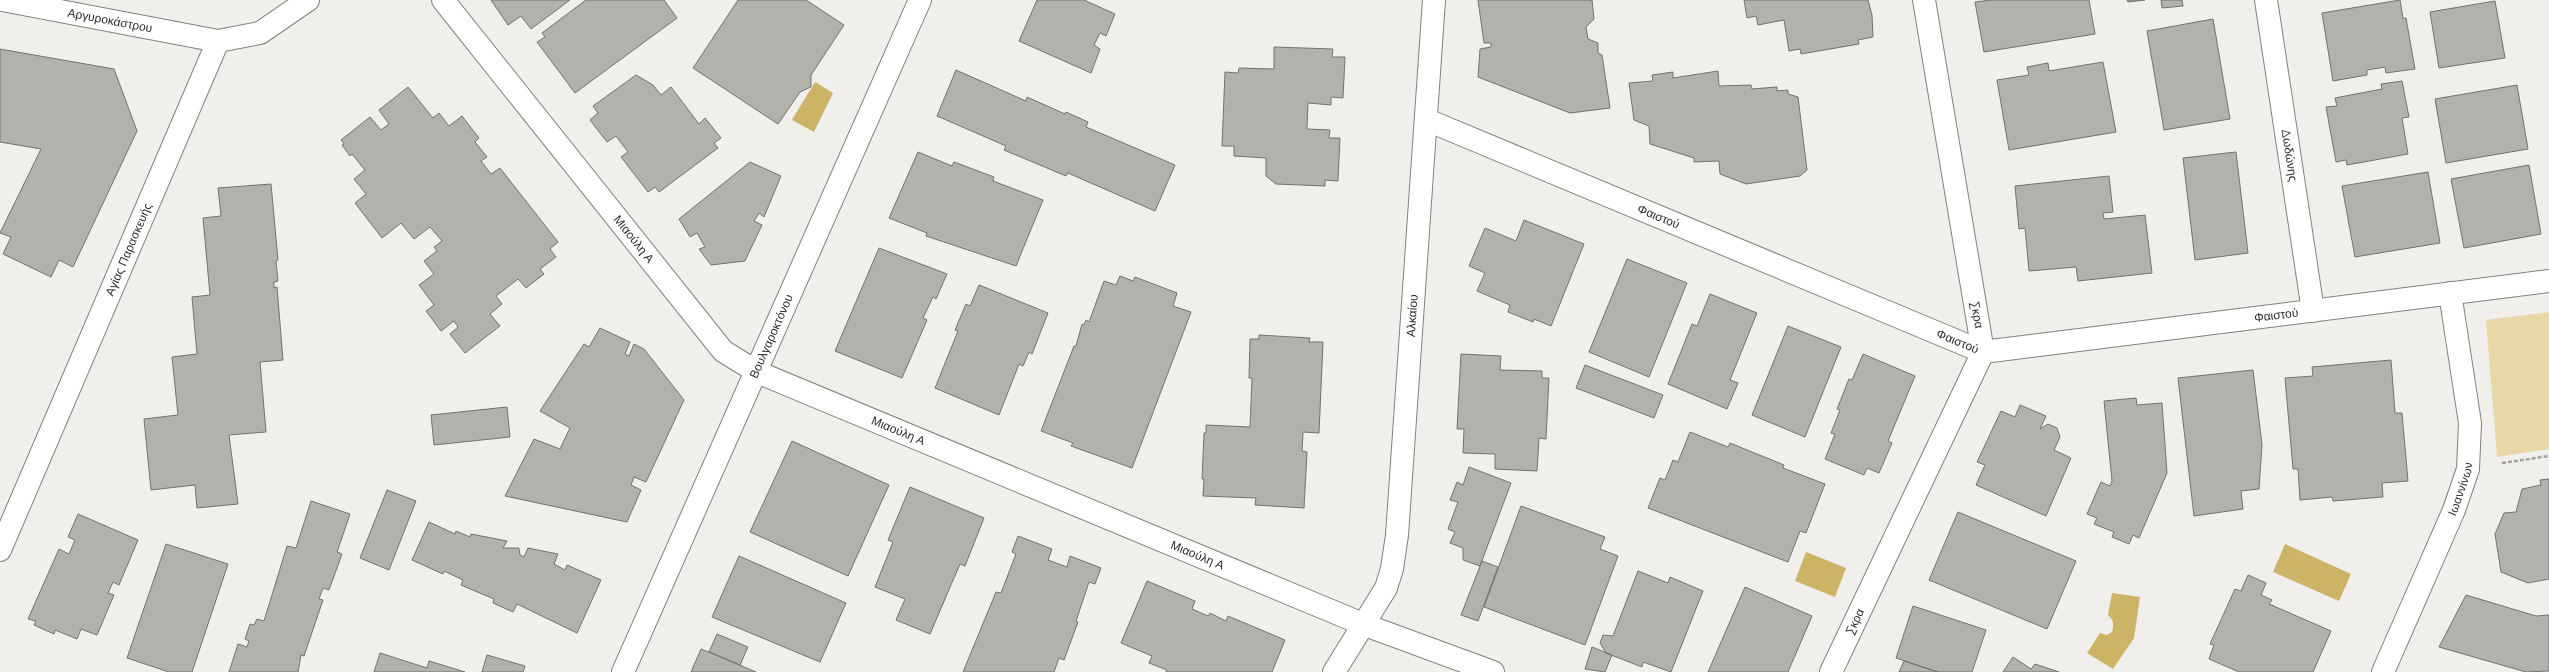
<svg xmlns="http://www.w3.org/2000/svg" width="2549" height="672" viewBox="0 0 2549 672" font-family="'Nunito Sans',sans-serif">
  <rect width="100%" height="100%" fill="#f0efeb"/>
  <path fill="#e9d8a7" d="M2549,312V449L2497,457L2486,320Z"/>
  <path fill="#cdb366" d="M815,82L833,93L814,132L792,120Z
    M2285,544L2351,574L2339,601L2273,572Z
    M1806,552L1846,568L1835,597L1795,581Z
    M2112,593L2140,597L2134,638L2113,669L2087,653L2100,633L2107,635L2112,632C2114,625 2114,620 2108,615Z"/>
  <path fill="#b2b1ae" stroke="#73726f" d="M491,0H570L531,29L521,16L508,25Z
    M586,0H664L677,18L575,93L537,42L545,37L542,33Z
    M738,0H806L844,25L811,75V87L800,92L778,124L693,68Z
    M1037,0H1084L1115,14L1106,36L1100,33L1094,45L1100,49L1091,73L1019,41Z
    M1478,0H1592L1594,19L1586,27L1588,39L1598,43V53L1602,55L1610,108L1570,113L1478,77L1480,49L1491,47V43H1484Z
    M1744,0H1868L1872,15L1873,37L1858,40L1859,44L1801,54L1800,49L1789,51L1784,20L1758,25L1756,16L1747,18Z
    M1991,0H2089L2095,34L1984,52L1975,2Z
    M2127,0H2145L2128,2Z
    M2161,0H2182L2183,6L2162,8Z
    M2400,0L2403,18H2406L2415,69L2386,73L2385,67L2367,70V75L2333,81L2322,13Z
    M2495,1L2505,58L2439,68L2430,12Z
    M2213,19L2230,119L2164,130L2147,31Z
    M1274,47L1333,49L1332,57H1345L1343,98L1331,97V105L1308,103L1307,129L1330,130L1329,138H1340L1338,181L1325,180V186L1276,184L1266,176V158L1234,156V146H1222L1225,72L1238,73L1239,68L1274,69Z
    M0,49L114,69L137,131L73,267L59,260L51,277L3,254L11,237L0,233L41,149L0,142Z
    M2103,62L2116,132L2009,150L1997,80L2029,75L2027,67L2048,63L2049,71Z
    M956,70L1026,101L1027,97L1065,114L1066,112L1088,122L1086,127L1175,165L1155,211L1068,173L1066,176L1004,150L1006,146L937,116Z
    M1718,71L1719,86L1751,85L1752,89L1777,87V91L1788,90V94L1798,97L1807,170L1800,176L1746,184L1720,174L1719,161L1694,162V158L1650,144L1649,126L1634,120L1629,83L1653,81L1652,75L1673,72V78Z
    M636,75L653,85L661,95L671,87L699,124L705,118L721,138L714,143L718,148L659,192L655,187L648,192L621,157L628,152L616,136L607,142L590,120L598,113L593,106Z
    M2402,81L2409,117L2402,118L2408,154L2347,165L2346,160L2336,162L2326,107L2337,106L2335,98L2382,89L2381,84Z
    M2517,85L2528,149L2446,163L2435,99Z
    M408,87L433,118L439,113L449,126L462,116L479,138L475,142L487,157L481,161L491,174L500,168L558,242L550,249L556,257L540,269L544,274L526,288L518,279L496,296L502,304L490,314L500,326L465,353L450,334L458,327L454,321L441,331L426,311L434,305L419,285L434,274L424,261L437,251L434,247L442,241L430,227L414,239L401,223L382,238L355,203L366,194L354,179L365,170L352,154L350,156L342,145L344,144L341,140L370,117L381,130L389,124L379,110Z
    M918,152L952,166L954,162L994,177L993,181L1043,200L1016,266L926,236L927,233L889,218Z
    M2236,152L2248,253L2195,260L2183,158Z
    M750,162L781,176L764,217L759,213L754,221L762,225L745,261L711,265L699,249L705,247L697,233L690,237L679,219Z
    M2529,165L2541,234L2464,248L2451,179Z
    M2428,172L2440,243L2355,257L2342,186Z
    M2109,176L2113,212L2103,213L2104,219L2145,215L2152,273L2078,281L2076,267L2029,271L2025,228L2019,229L2015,186Z
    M271,184L278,260L276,261L278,281L274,282V288L277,287L283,360L260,362L266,432L229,435L238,504L197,508L195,485L151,490L144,419L178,415L172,357L197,354L192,297L210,295L203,218L221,216L218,188Z
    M1524,220L1584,244L1551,326L1534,319L1533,322L1508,312L1510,305L1477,291L1485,273L1469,266L1485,228L1516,241Z
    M879,248L947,274L936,299L933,297L923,318L927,320L902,378L835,351Z
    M1627,259L1687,283L1649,377L1589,352Z
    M1120,276L1133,281L1135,277L1177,293L1173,306L1191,312L1132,468L1071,446L1073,443L1041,431L1074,346H1076L1082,324L1084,325L1086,320L1089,322L1104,281L1116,285Z
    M979,285L1048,313L1032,354L1029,352L1023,366L1019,364L999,415L935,388L958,331L955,330L966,304L970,306Z
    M1710,294L1757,313L1730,380L1738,383L1727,409L1668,384L1692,324L1697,326Z
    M1788,326L1841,347L1805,437L1752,415Z
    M600,328L630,342L625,354L629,356L634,344L644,349L684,400L646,482L634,477L631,485L641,490L627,522L505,496L534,439L560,449L570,428L540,411L584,344L589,347Z
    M1259,335L1310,338L1309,342H1323L1319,433L1303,432L1302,451L1307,452L1304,508L1255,505L1256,498L1203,496L1204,479H1202L1204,433H1206V425L1250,427L1252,378H1249L1250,339H1259Z
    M1461,354L1501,356L1500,370L1542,371V378H1549L1546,439L1539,438L1537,471L1495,469V454L1463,453L1464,429H1457Z
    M1863,354L1915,376L1888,441L1892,443L1879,473L1867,468L1864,475L1825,459L1835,434L1831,433L1840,410L1837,409L1849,379L1852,380Z
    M2391,360L2395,413H2402L2408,481L2382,483L2383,497L2333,501L2332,497L2300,500L2298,469H2293L2285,378L2313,376L2312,367Z
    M1585,365L1663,395L1654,418L1576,388Z
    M2253,370L2262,445L2259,489L2241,491L2243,509L2194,516L2178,378Z
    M2136,398L2137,405L2162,403L2167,473L2139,538L2133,535L2129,544L2112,537L2114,532L2094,524L2097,518L2087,514L2101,482L2110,486L2112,481L2104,401Z
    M2020,405L2046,416L2040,429L2048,424L2057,428L2060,437L2054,450L2071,458L2046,516L1976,485L1985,465L1977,462L2001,411L2015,417Z
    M507,407L510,437L434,445L431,415Z
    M1690,432L1728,447L1730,443L1784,465L1783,468L1825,484L1806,533L1800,531L1788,562L1648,508L1660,478L1665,480L1673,460L1678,462Z
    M792,441L889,485L848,576L750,532Z
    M1469,467L1511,483L1480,566L1463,560V548L1450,543L1455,532L1448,529L1458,502L1450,500L1457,482L1463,485Z
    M2549,479V579L2528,583L2501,572L2495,534L2504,513L2516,512L2522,489L2541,485L2540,480Z
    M910,487L984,518L965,566L960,564L930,634L896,620L905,599L875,587L893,542L888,540Z
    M387,490L416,501L389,570L360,558Z
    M311,501L350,514L337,552L342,554L329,590L323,588L319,599L323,600L304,656L301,655L298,672H229L238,644L247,647L249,641L245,639L250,624L254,625L257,619L264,621L287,546L296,548Z
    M1521,506L1605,537L1600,549L1618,556L1585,645L1484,607Z
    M1958,512L2076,561L2047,629L1929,580Z
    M78,514L138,540L119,585L113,582L108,593L114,595L97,635L81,629L77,639L55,630L54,634L34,625L36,621L28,619L59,549L69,554L75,540L68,537Z
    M429,522L455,534L456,531L470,537L471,534L507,541L503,548H519L520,555L524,557L528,548L558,554L554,564L565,570L567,565L601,580L577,633L517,604L513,612L493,603L494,599L461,585L463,580L444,571L443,574L412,560Z
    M1018,536L1052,549L1048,560L1067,567L1070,556L1101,568L1095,584L1089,582L1076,621L1078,622L1064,660L1059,658L1054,672H963L996,592L1001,593L1016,554L1012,552Z
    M166,544L228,564L192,672H169L127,658Z
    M739,556L846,603L820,662L712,617Z
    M1482,561L1498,567L1478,621L1461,615Z
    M1638,571L1668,583L1670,577L1703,591L1671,672L1643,662L1642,667L1606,653L1600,643L1603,635L1613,636Z
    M2248,575L2266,583L2261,595L2272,600L2269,604L2331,631L2313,672H2239L2209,659L2214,645L2210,644L2235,589L2241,591Z
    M1147,581L1195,601L1192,609L1208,616L1210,613L1226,621L1228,616L1285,640L1272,672H1166L1167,670L1149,663L1152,656L1121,643Z
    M1745,587L1812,616L1788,672H1708Z
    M2466,595L2536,616L2549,615V671L2526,672L2439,647Z
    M1913,606L1986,630L1972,672H1938L1896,658Z
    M717,634L748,647L740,665L709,652Z
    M1592,647L1612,655L1605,672L1585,669Z
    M701,649L709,652L756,672H691Z
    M380,653L427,668L429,661L465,672H374Z
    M487,655L525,666L523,672H482Z
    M2013,657L2031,669L2035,664L2059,672H2003Z
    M1904,661L1938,672H1899Z"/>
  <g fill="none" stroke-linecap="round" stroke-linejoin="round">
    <defs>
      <g id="street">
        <path id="s1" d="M443,0L723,351L757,372L1365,625L1493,672"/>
        <path id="s2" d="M2266,0L2313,311"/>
        <path id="s3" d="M1427,120L1983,352L2549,281"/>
        <path id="s4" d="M0,550L218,41"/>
        <path id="s5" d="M623,672L920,0"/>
        <path id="s6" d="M1334,672L1386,588L1392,569L1397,535L1434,0"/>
        <path id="s7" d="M1831,672L1983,352L1924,0"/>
        <path id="s8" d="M2383,672L2454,510L2468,469L2470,423L2450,293"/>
      </g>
      <g id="secondary">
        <path id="s9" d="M2,0L218,41L260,33L308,0"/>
      </g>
    </defs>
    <use href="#street" stroke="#81807d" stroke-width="24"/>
    <use href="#secondary" stroke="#81807d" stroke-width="24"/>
    <path stroke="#a3a29f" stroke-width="2.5" stroke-dasharray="4 2" stroke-linecap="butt" d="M2502,463L2549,456"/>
    <use href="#street" stroke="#fff" stroke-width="22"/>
    <use href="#secondary" stroke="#fff" stroke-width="22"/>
  </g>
  <g text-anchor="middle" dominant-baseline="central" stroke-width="4" stroke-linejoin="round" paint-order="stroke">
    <g font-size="12" fill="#2d2c2b" stroke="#fff">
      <text stroke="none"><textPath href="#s9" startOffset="110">Αργυροκάστρου</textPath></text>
      <text stroke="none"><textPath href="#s2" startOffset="157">Δωδώνης</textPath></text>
      <text stroke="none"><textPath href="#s3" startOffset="251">Φαιστού</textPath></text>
      <text stroke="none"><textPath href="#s1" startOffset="306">Μιαούλη Α</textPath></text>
      <text stroke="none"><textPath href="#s4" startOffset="327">Αγίας Παρασκευής</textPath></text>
      <text transform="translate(1977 315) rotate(80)">Σκρα</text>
      <text stroke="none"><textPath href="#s3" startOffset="898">Φαιστού</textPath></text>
      <text stroke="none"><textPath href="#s6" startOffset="373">Αλκαίου</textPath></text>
      <text stroke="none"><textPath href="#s5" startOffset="367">Βουλγαροκτόνου</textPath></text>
      <text stroke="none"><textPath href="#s3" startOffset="575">Φαιστού</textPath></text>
      <text stroke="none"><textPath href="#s1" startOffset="642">Μιαούλη Α</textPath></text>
      <text stroke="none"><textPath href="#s8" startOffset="199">Ιωαννίνων</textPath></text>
      <text stroke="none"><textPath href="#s1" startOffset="966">Μιαούλη Α</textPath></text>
      <text stroke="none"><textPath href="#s7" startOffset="56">Σκρα</textPath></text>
    </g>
  </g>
</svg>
